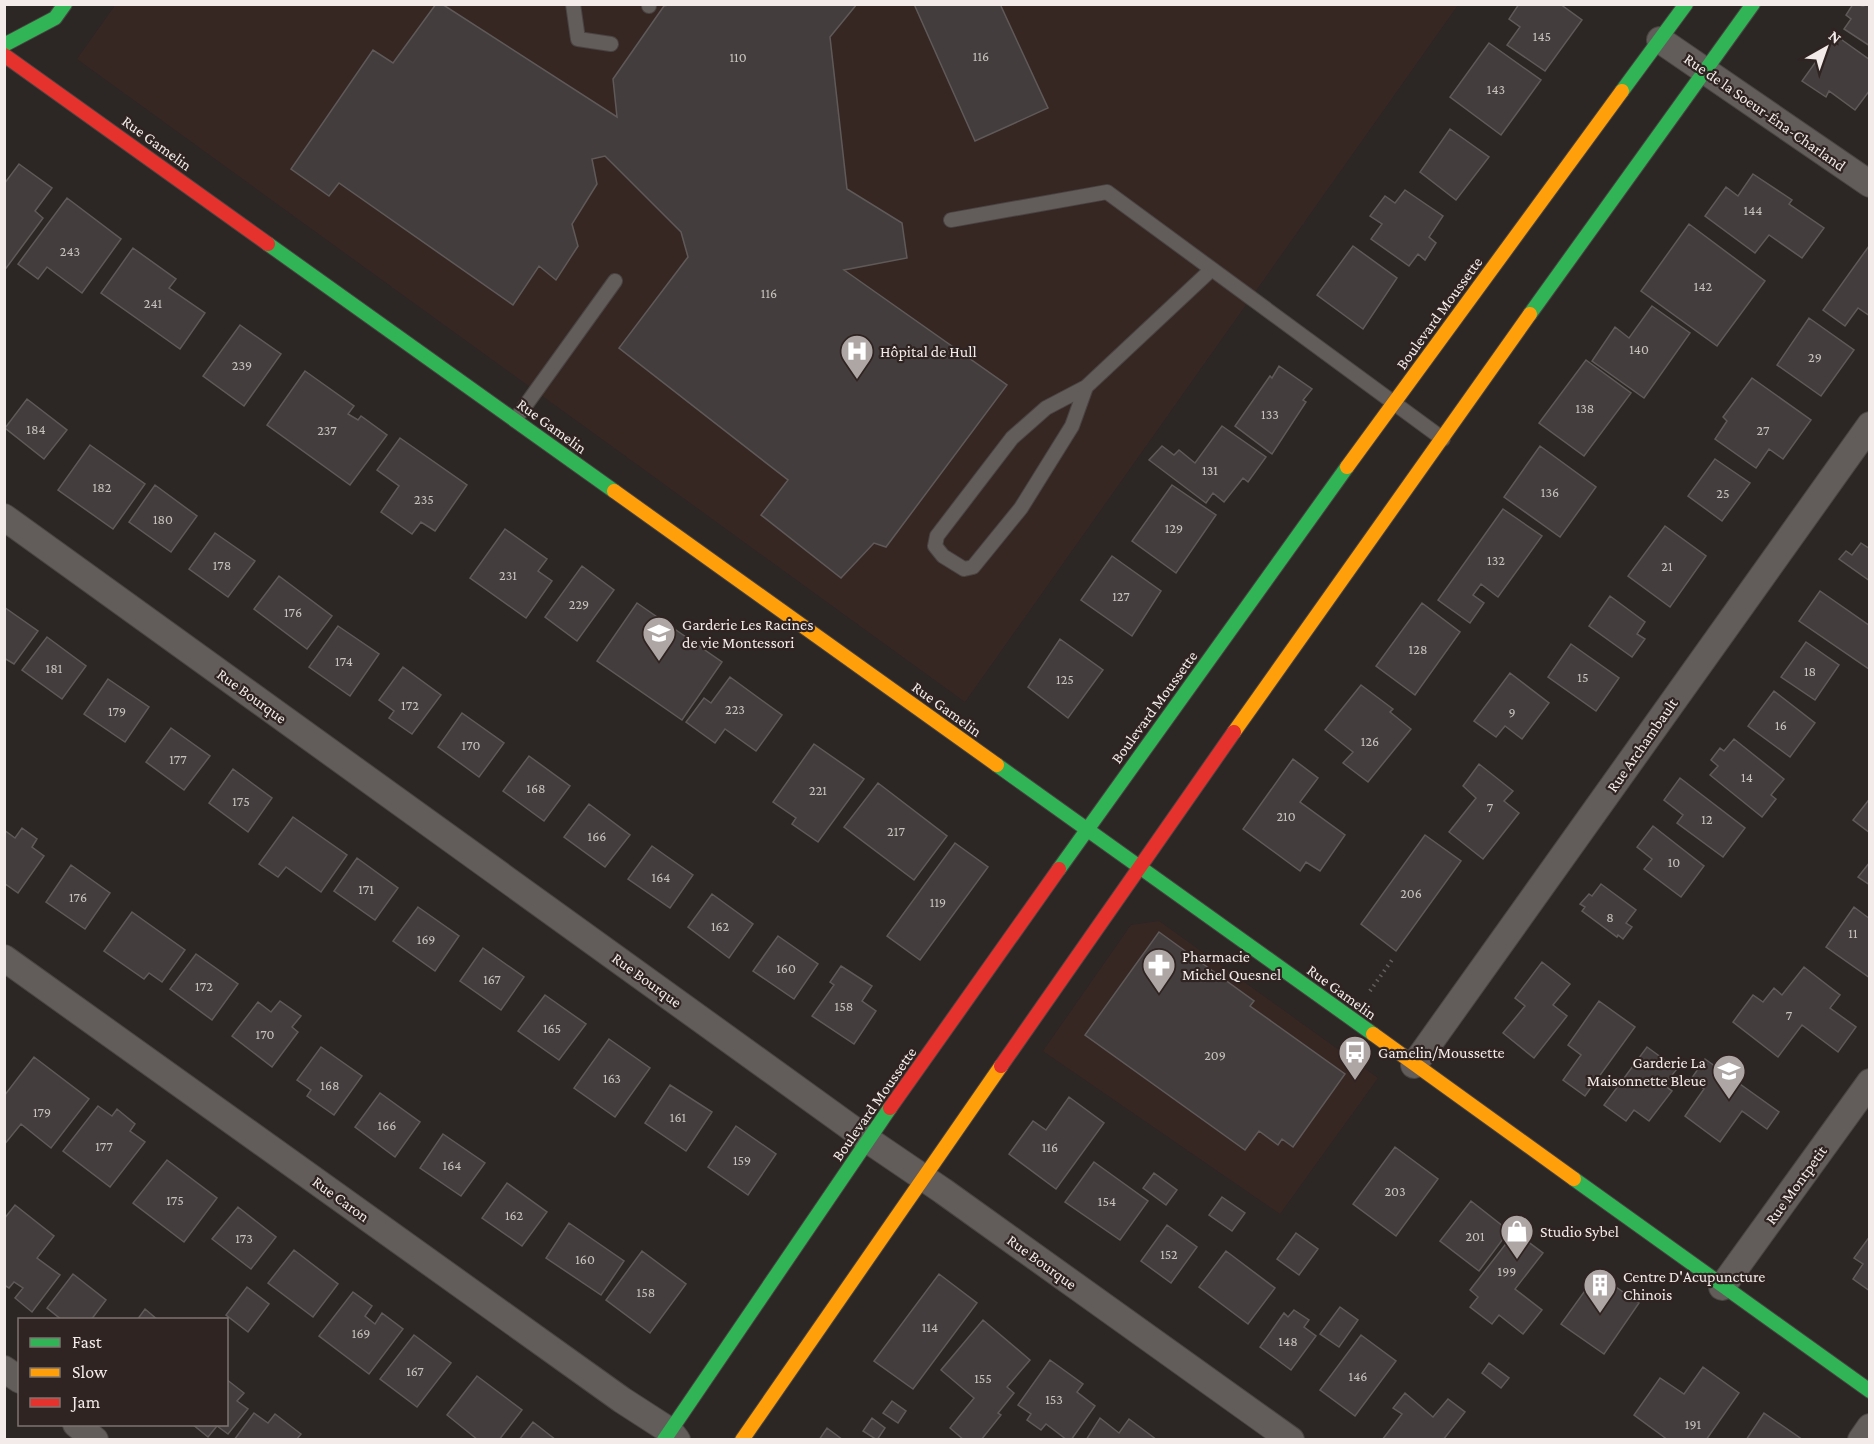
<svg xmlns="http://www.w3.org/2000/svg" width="1874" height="1444" viewBox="0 0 1874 1444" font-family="'Crimson Pro',serif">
  <rect width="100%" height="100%" fill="#2c2624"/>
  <path fill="#372723" d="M116,4L1458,5L965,702L77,59Z
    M1159,921L1378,1078L1280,1214L1043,1051L1131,925Z"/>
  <path fill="#433e3d" stroke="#5f5a59" stroke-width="1.5" d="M436,4H442L617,117L613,79L664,6L673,4H857L830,37L847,189L902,223L907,258L844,270L1007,385L886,547L874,543L841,578L761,515L788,480L619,348L688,257L681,232L605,156L592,159L597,184L572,224L578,246L556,280L539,266L513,305L339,183L329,196L291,169L373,50L393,63Z
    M914,4H1000L1048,108L975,141Z
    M1519,4H1560L1582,20L1545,71L1507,45L1520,27L1509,19Z
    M1853,4L1863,6L1870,4V46L1844,29L1851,19L1846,15Z
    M1835,35L1870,60V90L1855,110L1829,91L1826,97L1802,81Z
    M1489,43L1541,80L1501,135L1450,97Z
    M1450,129L1489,157L1456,200L1420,172Z
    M19,164L52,188L35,211L43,218L4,271V184Z
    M1753,174L1792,200L1789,204L1824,228L1802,258L1769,235L1755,253L1705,216L1726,187L1738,196Z
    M1405,190L1443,216L1429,237L1436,243L1425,260L1418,254L1409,266L1371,239L1382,224L1370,216L1385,196L1395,203Z
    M67,198L121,239L82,293L47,267L38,279L18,264Z
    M1689,224L1765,281L1717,346L1641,291Z
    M1353,246L1397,278L1363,329L1317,295Z
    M1869,246L1870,316L1858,308L1845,326L1823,310Z
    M133,248L176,279L169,288L205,313L180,349L101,293Z
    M1652,306L1690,333L1644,398L1592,361L1615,327L1629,338Z
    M1809,318L1854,350L1821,396L1777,365Z
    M240,325L281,354L244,406L203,376Z
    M1586,360L1631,393L1584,456L1539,423Z
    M1279,366L1312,389L1303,400L1306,402L1272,454L1235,426L1270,376L1272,378Z
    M305,371L354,406L348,414L358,420L361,416L387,435L350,485L267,425Z
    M1752,378L1811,420L1783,459L1769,449L1756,468L1715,439L1727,421L1723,417Z
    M27,399L67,430L44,459L5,428Z
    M1222,426L1266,457L1248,482L1243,478L1224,502L1213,493L1206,503L1149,460L1162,446L1174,455L1179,450L1195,463Z
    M400,438L467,485L435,531L421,522L412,534L381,512L399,486L377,470Z
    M90,445L145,484L113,529L58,490Z
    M1540,446L1596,487L1560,537L1504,497Z
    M1715,459L1750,483L1722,521L1688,496Z
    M155,485L197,516L171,552L129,522Z
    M1172,485L1216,515L1176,573L1132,541Z
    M1503,509L1542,536L1498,597L1481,584L1473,595L1484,603L1470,623L1438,600Z
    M1665,526L1706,556L1670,607L1628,576Z
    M505,529L547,559L538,571L552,581L526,618L470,578Z
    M215,533L255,561L228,597L189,569Z
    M1861,543L1870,549V581L1839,559L1846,551L1852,555Z
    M1112,556L1161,591L1132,636L1081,600Z
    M582,566L614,590L577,641L545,617Z
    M279,576L332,616L307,649L254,609Z
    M1820,591L1870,626L1869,669L1799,621Z
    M1610,596L1645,622L1637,634L1645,639L1632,657L1589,626Z
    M637,603L722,662L682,720L597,661Z
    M1422,603L1460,632L1415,695L1376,666Z
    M4,607L38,631L14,664L4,658Z
    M338,626L379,654L350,696L309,667Z
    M47,637L86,666L62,699L22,670Z
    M1060,639L1103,670L1068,718L1028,687Z
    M1806,642L1839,665L1815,700L1781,677Z
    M1571,644L1619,678L1596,711L1548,677Z
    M403,667L441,695L412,734L389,718L394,711L379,700Z
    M1510,673L1549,703L1522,739L1505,726L1496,737L1474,721Z
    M730,677L782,715L756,751L725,729L715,743L686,722L704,698L711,703Z
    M108,679L149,707L125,742L84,714Z
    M1361,685L1393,709L1390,712L1411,729L1368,782L1343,763L1353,752L1325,730Z
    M1774,691L1815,723L1790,757L1748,726Z
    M462,713L504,743L479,777L438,747Z
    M171,728L210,756L184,790L146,762Z
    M1734,739L1784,779L1771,795L1776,799L1762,817L1710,775L1718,766L1711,760L1720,748L1724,751Z
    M814,744L864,779L818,842L792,824L796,818L773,802Z
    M529,756L570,786L544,821L503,791Z
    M1293,759L1318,778L1300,802L1345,835L1320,871L1306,862L1300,871L1243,829Z
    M1479,764L1513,791L1504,801L1519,813L1483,859L1449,832L1476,798L1463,786Z
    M233,769L272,798L248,832L209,803Z
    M1680,778L1745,828L1723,857L1677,823L1683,815L1664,800Z
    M878,783L947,836L914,880L844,827Z
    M1868,801L1870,803V833L1853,820Z
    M589,804L630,835L605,867L564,837Z
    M293,817L347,855L321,892L286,867L278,877L259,864Z
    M1653,826L1704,866L1681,897L1644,869L1652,859L1637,847Z
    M22,828L37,839L32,847L44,856L18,893L4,883V830L15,838Z
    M1425,835L1461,861L1396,951L1361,924Z
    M955,843L988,867L920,960L887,936Z
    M652,846L693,875L670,908L628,879Z
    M357,858L398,888L375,920L334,891Z
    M1870,862V885L1858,877Z
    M71,865L110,893L85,929L46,902Z
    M1601,884L1636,910L1626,923L1632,927L1623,939L1618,935L1617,937L1582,911L1585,907L1580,904L1589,894L1592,896Z
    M712,894L753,924L729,958L688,927Z
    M418,907L459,936L435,971L393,941Z
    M1854,907L1870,919V978L1826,947Z
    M132,912L185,950L162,982L149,973L144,979L104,951Z
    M1159,932L1254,1001L1250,1006L1345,1074L1293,1147L1282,1139L1278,1145L1259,1131L1245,1150L1085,1035Z
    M778,936L818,964L794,999L753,971Z
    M483,948L524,977L501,1010L460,981Z
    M196,954L238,984L212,1020L170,989Z
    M1542,962L1570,984L1553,1005L1567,1016L1534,1058L1503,1033L1525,1006L1515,998Z
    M841,966L872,986L862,1001L876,1011L854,1044L812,1016L834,985L830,982Z
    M1804,967L1840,995L1830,1008L1856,1027L1838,1052L1802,1025L1778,1057L1733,1022L1753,995L1763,1002L1774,988L1782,995Z
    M545,995L586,1024L559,1060L518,1031Z
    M280,1001L301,1016L292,1027L298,1032L272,1067L232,1036L258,1002L271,1012Z
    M1599,1001L1635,1027L1585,1096L1563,1080L1581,1055L1568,1045Z
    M609,1039L650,1068L615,1117L574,1088Z
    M321,1047L362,1076L334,1115L307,1096L311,1090L297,1080Z
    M1647,1047L1677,1069L1664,1085L1672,1091L1649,1121L1634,1110L1626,1121L1604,1105Z
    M34,1057L89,1099L51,1148L21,1124L4,1145V1096Z
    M1705,1059L1779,1112L1767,1129L1742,1111L1720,1142L1685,1116L1704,1089L1691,1079Z
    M670,1085L712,1112L686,1151L645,1123Z
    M380,1093L420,1122L395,1157L355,1127Z
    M1069,1097L1104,1123L1056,1189L1009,1154L1033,1121L1046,1130Z
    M98,1106L112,1116L117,1109L135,1124L130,1131L145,1142L110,1187L63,1151Z
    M736,1126L776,1154L748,1195L708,1167Z
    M443,1134L485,1163L461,1196L420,1168Z
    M1395,1147L1438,1179L1396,1236L1353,1204Z
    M167,1160L217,1198L184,1242L133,1203Z
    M1094,1162L1148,1201L1120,1240L1065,1202Z
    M1154,1173L1177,1190L1166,1205L1143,1188Z
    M507,1183L547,1212L522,1246L482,1218Z
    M1222,1197L1245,1213L1232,1231L1209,1215Z
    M1471,1201L1509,1231L1479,1271L1440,1241Z
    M15,1205L54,1236L37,1258L60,1275L32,1312L15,1298L23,1288L14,1282L9,1288L4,1285V1219Z
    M238,1207L276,1237L251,1269L212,1239Z
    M569,1223L624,1261L601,1295L546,1258Z
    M1167,1225L1197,1247L1171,1283L1141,1261Z
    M1515,1232L1543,1253L1515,1289L1542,1310L1523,1334L1499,1315L1492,1324L1470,1307L1478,1297L1470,1290Z
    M1296,1233L1318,1249L1299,1275L1277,1259Z
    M1870,1236V1291L1853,1279L1863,1264L1854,1258Z
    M294,1250L338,1284L313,1317L268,1283Z
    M642,1251L686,1284L650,1333L606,1300Z
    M1226,1251L1275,1288L1248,1324L1199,1287Z
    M73,1274L106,1300L91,1320H62L47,1308Z
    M939,1274L977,1303L913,1389L874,1361Z
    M1597,1274L1639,1303L1604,1354L1561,1324Z
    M247,1287L269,1304L248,1332L226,1315Z
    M353,1292L372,1306L365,1316L375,1324L382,1313L403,1329L369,1374L319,1336Z
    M1340,1307L1358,1320L1339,1347L1320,1334Z
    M145,1309L158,1320H137Z
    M1294,1310L1309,1320L1304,1327L1316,1336L1291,1370L1260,1347L1284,1313L1288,1317Z
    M983,1320L1030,1360L1007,1387L1014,1393L998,1413L1001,1415L981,1440H964L950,1428L974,1398L941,1370Z
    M414,1335L451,1363L417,1407L380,1379Z
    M1361,1335L1396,1361L1355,1416L1320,1390Z
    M1050,1360L1083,1384L1077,1392L1095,1406L1071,1440H1067L1046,1424L1041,1430L1027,1420L1031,1414L1018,1405Z
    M1489,1363L1509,1378L1501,1388L1482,1373Z
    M1703,1367L1739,1393L1706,1440H1668L1634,1415L1660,1378L1684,1394Z
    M477,1376L522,1410L499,1440H478L447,1415Z
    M226,1379L244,1393L237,1401L248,1409L228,1434L217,1426L208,1437L192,1424H226Z
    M1405,1393L1433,1417L1448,1399L1465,1412L1443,1440H1382L1402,1414L1393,1408Z
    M892,1401L906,1411L898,1423L883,1413Z
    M254,1413L268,1423L275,1414L301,1434L296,1440H234Z
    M1764,1413L1803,1440H1746Z
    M872,1418L885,1428L877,1440L863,1431Z
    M1100,1418L1119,1433L1129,1419L1157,1440H1086Z
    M533,1422L556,1440H519Z
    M827,1428L843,1440H819Z"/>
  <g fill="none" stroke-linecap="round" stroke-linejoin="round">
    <defs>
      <path id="lane" d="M573,4L578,39L611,44
        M649,4V6
        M951,220L1107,192L1443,439
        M1086,387L1072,426L1021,508L973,567L964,569L943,556L935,546L937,536L1012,438L1046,408L1086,387L1212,269
        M515,420L615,281"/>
      <path id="street" d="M1660,40L1870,184
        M4,517L868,1140L943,1191L1291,1440
        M4,958L622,1400L670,1431L677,1440
        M1414,1065L1870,425
        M1722,1287L1870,1082
        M4,1369L20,1380
        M76,1424L95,1440
        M1861,1440L1870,1427"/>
      <path id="fast" d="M4,45L55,18L65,4
        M1622,91L1686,4
        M268,244L614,491
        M1530,314L1753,4
        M997,765L1373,1034
        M1059,869L1347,467
        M1574,1179L1870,1391
        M664,1440L890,1108"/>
      <path id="slow" d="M1347,467L1622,91
        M614,491L997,765
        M1234,732L1530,314
        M1373,1034L1574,1179
        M742,1440L1001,1066"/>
      <path id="jam" d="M4,55L268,244
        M1001,1066L1234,732
        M890,1108L1059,869"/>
    </defs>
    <use href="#lane" stroke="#494442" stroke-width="16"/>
    <use href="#street" stroke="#494442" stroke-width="28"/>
    <use href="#fast" stroke="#494442" stroke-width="16"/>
    <use href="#slow" stroke="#494442" stroke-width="16"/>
    <use href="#jam" stroke="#494442" stroke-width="16"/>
    <path stroke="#635f5f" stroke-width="4" stroke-dasharray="1.5 4.5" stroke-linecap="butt" d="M1370,991L1394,957"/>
    <use href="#lane" stroke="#625c5b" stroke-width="14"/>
    <use href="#street" stroke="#625c5b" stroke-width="26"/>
    <use href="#fast" stroke="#30b455" stroke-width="14"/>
    <use href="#slow" stroke="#ff9f0a" stroke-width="14"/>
    <use href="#jam" stroke="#e5322d" stroke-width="14"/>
  </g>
  <defs>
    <symbol id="hospital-pin" viewBox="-11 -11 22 30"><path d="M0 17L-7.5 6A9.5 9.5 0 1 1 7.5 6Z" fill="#ada6a4" stroke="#2f2421"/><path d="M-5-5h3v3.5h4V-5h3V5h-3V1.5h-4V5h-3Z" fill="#fff"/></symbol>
    <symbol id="school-pin" viewBox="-11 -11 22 30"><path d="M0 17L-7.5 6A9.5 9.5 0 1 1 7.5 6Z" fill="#ada6a4" stroke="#2f2421"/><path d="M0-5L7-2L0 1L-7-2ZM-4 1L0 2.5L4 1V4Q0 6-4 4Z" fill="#fff"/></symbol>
    <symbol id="pharmacy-pin" viewBox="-11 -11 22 30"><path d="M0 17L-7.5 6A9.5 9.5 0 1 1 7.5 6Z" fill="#ada6a4" stroke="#2f2421"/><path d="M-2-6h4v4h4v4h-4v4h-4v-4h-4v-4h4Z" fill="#fff"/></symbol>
    <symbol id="bus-pin" viewBox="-11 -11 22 30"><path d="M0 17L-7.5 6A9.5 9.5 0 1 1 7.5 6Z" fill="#ada6a4" stroke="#2f2421"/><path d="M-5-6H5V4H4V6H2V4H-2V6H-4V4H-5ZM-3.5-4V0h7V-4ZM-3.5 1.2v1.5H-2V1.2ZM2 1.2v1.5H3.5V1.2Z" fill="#fff"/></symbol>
    <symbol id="shop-pin" viewBox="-11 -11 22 30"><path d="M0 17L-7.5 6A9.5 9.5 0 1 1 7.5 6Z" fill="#ada6a4" stroke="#2f2421"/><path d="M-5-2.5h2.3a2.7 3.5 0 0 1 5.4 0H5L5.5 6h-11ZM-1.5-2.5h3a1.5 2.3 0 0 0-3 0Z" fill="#fff"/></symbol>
    <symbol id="building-pin" viewBox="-11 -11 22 30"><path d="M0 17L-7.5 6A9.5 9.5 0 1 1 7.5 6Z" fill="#ada6a4" stroke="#2f2421"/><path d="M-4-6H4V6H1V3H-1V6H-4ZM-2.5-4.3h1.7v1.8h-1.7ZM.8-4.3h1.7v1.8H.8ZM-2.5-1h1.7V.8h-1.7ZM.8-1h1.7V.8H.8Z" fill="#fff"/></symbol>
  </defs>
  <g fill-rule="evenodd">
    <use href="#hospital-pin" x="838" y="332" width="38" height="52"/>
    <use href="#school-pin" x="640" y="614" width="38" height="52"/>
    <use href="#pharmacy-pin" x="1140" y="946" width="38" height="52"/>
    <use href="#bus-pin" x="1336" y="1033" width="38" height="52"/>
    <use href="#school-pin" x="1710" y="1052" width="38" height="52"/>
    <use href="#shop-pin" x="1498" y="1212" width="38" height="52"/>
    <use href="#building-pin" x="1581" y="1266" width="38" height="52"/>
  </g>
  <g text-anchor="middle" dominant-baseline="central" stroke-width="4.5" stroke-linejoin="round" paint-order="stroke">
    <g font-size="14" fill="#c7c0be">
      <text x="1542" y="36">145</text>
      <text x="981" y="56">116</text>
      <text x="738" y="57">110</text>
      <text x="1496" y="89">143</text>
      <text x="1753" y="210">144</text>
      <text x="70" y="251">243</text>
      <text x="1703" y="286">142</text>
      <text x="769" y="293">116</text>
      <text x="153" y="303">241</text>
      <text x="1639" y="349">140</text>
      <text x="1815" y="357">29</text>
      <text x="242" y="365">239</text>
      <text x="1585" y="408">138</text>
      <text x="1270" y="414">133</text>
      <text x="36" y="429">184</text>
      <text x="327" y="430">237</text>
      <text x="1763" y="430">27</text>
      <text x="1210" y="470">131</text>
      <text x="102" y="487">182</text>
      <text x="1550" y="492">136</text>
      <text x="1723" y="493">25</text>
      <text x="424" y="499">235</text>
      <text x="163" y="519">180</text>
      <text x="1174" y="528">129</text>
      <text x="1496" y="560">132</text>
      <text x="222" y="565">178</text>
      <text x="1667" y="566">21</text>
      <text x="508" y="575">231</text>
      <text x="1121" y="596">127</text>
      <text x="579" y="604">229</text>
      <text x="293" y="612">176</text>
      <text x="1418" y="649">128</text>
      <text x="344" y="661">174</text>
      <text x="54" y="668">181</text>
      <text x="1810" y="671">18</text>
      <text x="1583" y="677">15</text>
      <text x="1065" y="679">125</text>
      <text x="410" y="705">172</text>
      <text x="735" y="709">223</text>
      <text x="117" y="711">179</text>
      <text x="1512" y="712">9</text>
      <text x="1781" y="725">16</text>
      <text x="1370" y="741">126</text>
      <text x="471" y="745">170</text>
      <text x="178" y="759">177</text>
      <text x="1747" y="777">14</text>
      <text x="536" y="788">168</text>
      <text x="818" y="790">221</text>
      <text x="241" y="801">175</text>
      <text x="1490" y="807">7</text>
      <text x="1286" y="816">210</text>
      <text x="1707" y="819">12</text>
      <text x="896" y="831">217</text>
      <text x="597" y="836">166</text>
      <text x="1674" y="862">10</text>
      <text x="661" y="877">164</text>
      <text x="366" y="889">171</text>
      <text x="1411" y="893">206</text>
      <text x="78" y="897">176</text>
      <text x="938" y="902">119</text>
      <text x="1610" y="917">8</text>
      <text x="720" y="926">162</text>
      <text x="1853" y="933">11</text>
      <text x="426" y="939">169</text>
      <text x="786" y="968">160</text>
      <text x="492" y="979">167</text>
      <text x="204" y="986">172</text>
      <text x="844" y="1006">158</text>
      <text x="1789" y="1015">7</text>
      <text x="552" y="1028">165</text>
      <text x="265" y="1034">170</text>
      <text x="1215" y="1055">209</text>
      <text x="612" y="1078">163</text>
      <text x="330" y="1085">168</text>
      <text x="42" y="1112">179</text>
      <text x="678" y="1117">161</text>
      <text x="387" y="1125">166</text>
      <text x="104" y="1146">177</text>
      <text x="1050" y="1147">116</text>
      <text x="742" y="1160">159</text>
      <text x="452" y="1165">164</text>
      <text x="1395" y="1191">203</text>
      <text x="175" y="1200">175</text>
      <text x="1107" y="1201">154</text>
      <text x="514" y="1215">162</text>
      <text x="1475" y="1236">201</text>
      <text x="244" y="1238">173</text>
      <text x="1169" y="1254">152</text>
      <text x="585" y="1259">160</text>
      <text x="1507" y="1271">199</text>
      <text x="646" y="1292">158</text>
      <text x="930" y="1327">114</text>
      <text x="361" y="1333">169</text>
      <text x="1288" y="1341">148</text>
      <text x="415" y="1371">167</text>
      <text x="1358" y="1376">146</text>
      <text x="983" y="1378">155</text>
      <text x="1054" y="1399">153</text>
      <text x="1693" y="1424">191</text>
    </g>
    <g font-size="16" fill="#f3ebe9" stroke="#2f2421">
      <text transform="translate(1765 112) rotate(35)">Rue de la Soeur-Éna-Charland</text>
      <text transform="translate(157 143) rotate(36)">Rue Gamelin</text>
      <text transform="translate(1439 313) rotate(-54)">Boulevard Moussette</text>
      <text transform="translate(552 426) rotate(36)">Rue Gamelin</text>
      <text transform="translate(252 696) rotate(36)">Rue Bourque</text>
      <text transform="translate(1154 707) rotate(-54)">Boulevard Moussette</text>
      <text transform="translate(947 709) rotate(36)">Rue Gamelin</text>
      <text transform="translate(1642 745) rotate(-55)">Rue Archambault</text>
      <text transform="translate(647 980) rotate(36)">Rue Bourque</text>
      <text transform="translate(1342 992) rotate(36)">Rue Gamelin</text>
      <text transform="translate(874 1104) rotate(-55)">Boulevard Moussette</text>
      <text transform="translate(1796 1185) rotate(-54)">Rue Montpetit</text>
      <text transform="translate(341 1199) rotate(36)">Rue Caron</text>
      <text transform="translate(1042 1262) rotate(36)">Rue Bourque</text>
    </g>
    <g font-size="16" fill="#f3ebe9" stroke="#2f2421" text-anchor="start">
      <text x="880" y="351">Hôpital de Hull</text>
      <text x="682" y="624">Garderie Les Racines<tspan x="682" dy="18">de vie Montessori</tspan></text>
      <text x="1182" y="956">Pharmacie<tspan x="1182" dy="18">Michel Quesnel</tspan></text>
      <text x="1378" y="1052">Gamelin/Moussette</text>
      <text x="1706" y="1062" text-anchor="end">Garderie La<tspan x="1706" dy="18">Maisonnette Bleue</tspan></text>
      <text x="1540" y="1231">Studio Sybel</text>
      <text x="1623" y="1276">Centre D'Acupuncture<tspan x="1623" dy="18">Chinois</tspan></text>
    </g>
  </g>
  <rect width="1874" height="1444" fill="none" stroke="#f3ebe9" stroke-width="12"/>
  <rect x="18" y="1318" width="210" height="108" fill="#2f2421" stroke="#7d7471" stroke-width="1.5"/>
  <rect x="30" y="1338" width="30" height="9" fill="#30b455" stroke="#7d7471" stroke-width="1.5"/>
  <text x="72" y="1348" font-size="18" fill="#f3ebe9">Fast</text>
  <rect x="30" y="1368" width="30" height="9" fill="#ff9f0a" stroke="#7d7471" stroke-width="1.5"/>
  <text x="72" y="1378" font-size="18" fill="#f3ebe9">Slow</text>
  <rect x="30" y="1398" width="30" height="9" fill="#e5322d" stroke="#7d7471" stroke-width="1.5"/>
  <text x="72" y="1408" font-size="18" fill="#f3ebe9">Jam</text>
  <g transform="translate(1826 48) rotate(40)" stroke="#2f2421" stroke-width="4.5" paint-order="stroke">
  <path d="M0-4.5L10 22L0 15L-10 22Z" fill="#f3ebe9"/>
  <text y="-9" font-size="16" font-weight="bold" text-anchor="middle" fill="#f3ebe9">N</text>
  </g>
</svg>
